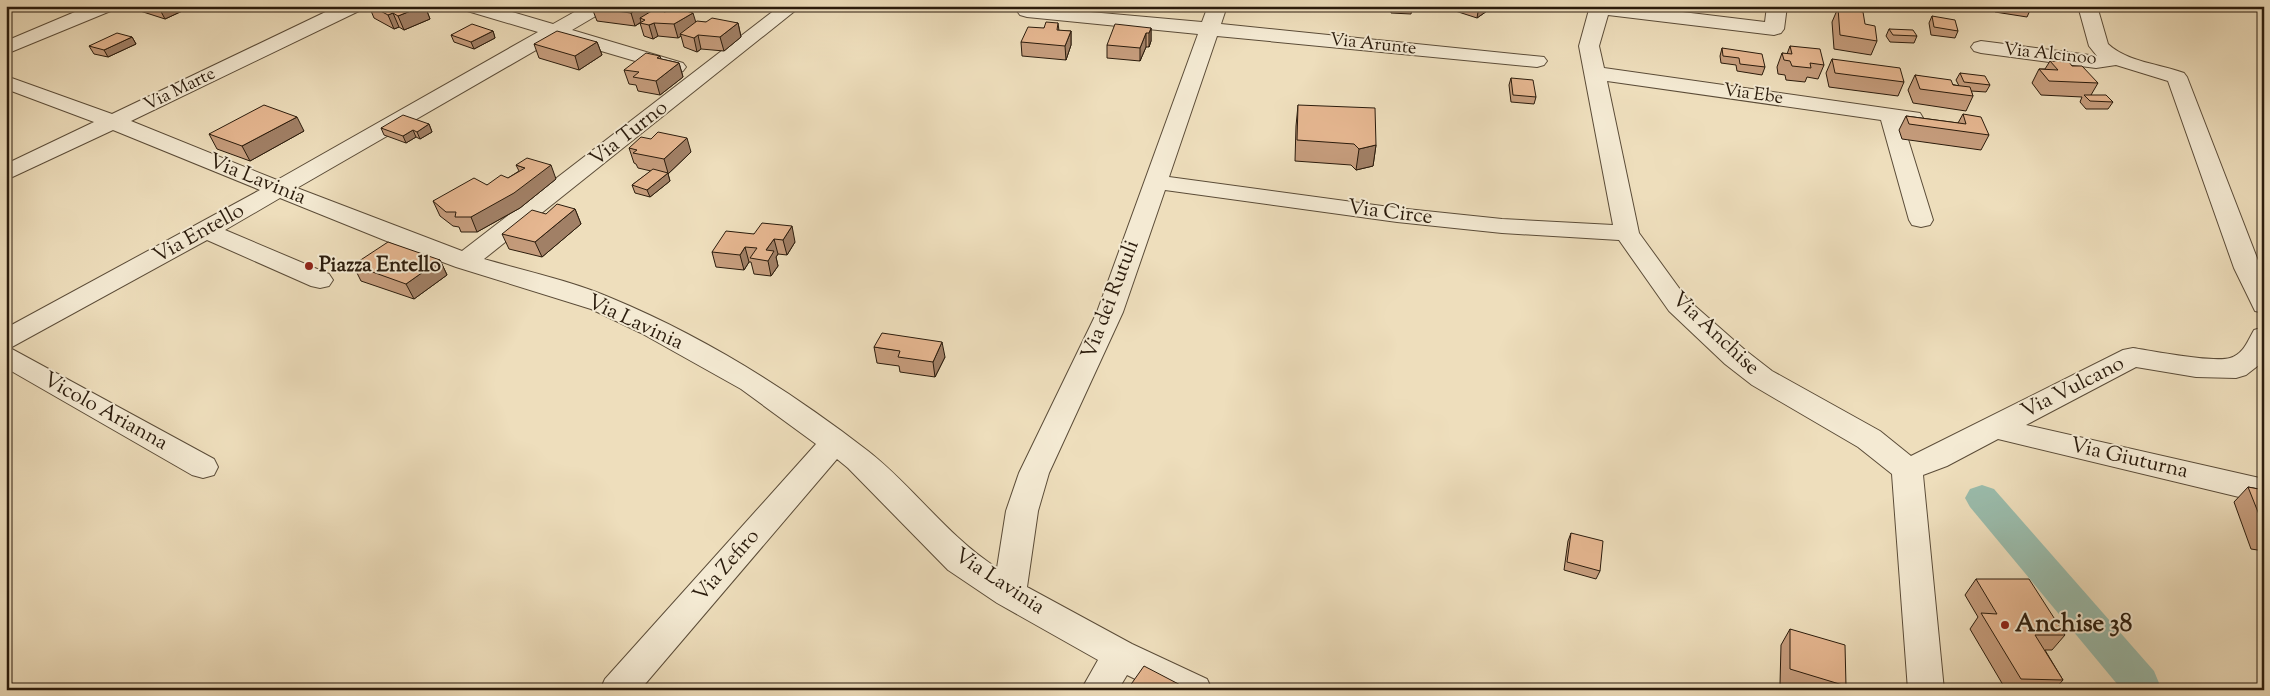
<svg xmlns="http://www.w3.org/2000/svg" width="2270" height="696" viewBox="0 0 2270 696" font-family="'Sorts Mill Goudy',serif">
  <rect width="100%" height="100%" fill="#eedebc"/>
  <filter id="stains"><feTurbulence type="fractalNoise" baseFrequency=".004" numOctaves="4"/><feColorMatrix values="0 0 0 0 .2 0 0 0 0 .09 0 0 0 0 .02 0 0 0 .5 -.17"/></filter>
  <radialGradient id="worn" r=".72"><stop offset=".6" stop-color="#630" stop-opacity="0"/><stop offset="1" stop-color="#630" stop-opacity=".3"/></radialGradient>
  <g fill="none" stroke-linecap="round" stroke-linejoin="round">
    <path fill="#9abcac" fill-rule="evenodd" d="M1982,485L1994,489L2154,671L2159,683L2156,690H2122L1970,507L1965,498L1970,489Z"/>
    <defs>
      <path id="minor" d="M89,6H115L113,10L6,54V41Z
        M338,6H363L361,10L131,121L277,180L538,32L464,10L462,6H492L553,24L585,6H608L606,10L572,30L683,63L686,67L683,71L676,73L557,38L297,188L462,251L780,6H801L484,259C525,271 572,281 611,298C703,336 789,390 868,451C914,487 946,535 997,568L1006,511L1019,473L1097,312L1198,34L1027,17L1020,15L1017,11L1023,6L1202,22L1208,6H1227L1221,24L1544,57L1547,61L1544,65L1537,67L1217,36L1169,177L1397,208L1502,219L1613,225L1579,46L1590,6H1633L1765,22L1767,6H1787L1784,29L1781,33L1774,35L1608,15L1599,46L1604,68L1920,113L1923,118L1920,123H1903L1933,220L1930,225L1921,227L1912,225L1909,220L1881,120L1607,81L1639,233L1687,299L1745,350L1772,371L1880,431L1911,456L2123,350L2133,348C2153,351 2213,363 2230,358C2244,354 2248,340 2254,330L2264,327V361L2246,375L2236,378L2196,377L2136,367L2026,425L2264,479V503L1998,439L1947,466L1923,475L1944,690H1908L1892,474L1858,447L1752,385L1725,364L1669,311L1619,240L1502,233L1397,222L1165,190L1123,312L1049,473L1038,511L1027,587L1132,644L1207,679L1212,690H1158L1127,675L1118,690H1081L1098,660L997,603L948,570L848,468L837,459L640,690H600L605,679L816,444L741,389L641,333L591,309L456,267L394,244L280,198L225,230L329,274L333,280L329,286L320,288L311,286L207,240L10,348L214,459L218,467L214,475L203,478L192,475L6,368V328L260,190L113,130L6,180V164L94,122L6,89V76L112,114Z
        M2078,6H2097L2108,44C2127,62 2160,64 2184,73L2187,77L2264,276V313L2255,311L2234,268L2168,81L2116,65L2096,68L1981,53L1974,51L1971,47L1974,43L1981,41L2097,56L2089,46Z"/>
    </defs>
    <use href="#minor" stroke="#5b4c38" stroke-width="2"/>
    <use href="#minor" fill="#f4ead3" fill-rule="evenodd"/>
  </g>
  <path fill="#c69d7d" stroke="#2a1b0c" d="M134,6H193L165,19L137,10Z
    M369,6H425L430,19L404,30L399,27L394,29L374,18Z
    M595,6H655V9L665,12L672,7L671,6H686L681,10L695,22L738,23L741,37L724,51L701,49L697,52L684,47L681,36L678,38L658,36L653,39L644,36L640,23L635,26L597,21L592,8Z
    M1391,6H1415L1414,9H1412L1411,14L1391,13Z
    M1446,6H1488L1487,11L1477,18L1446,8Z
    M1504,6H1526L1520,11Z
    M1696,6H1718L1717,10Z
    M1994,6H2032L2027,17L1995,12Z
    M1838,8L1877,41L1871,55L1834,49L1832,22Z
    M1932,16L1958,31L1955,38L1931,35L1929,23Z
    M1058,23L1059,31H1071V45L1066,60L1022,56L1021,42L1044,28Z
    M1151,28V41L1149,47H1146L1140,61L1107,58V45Z
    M1889,29L1917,36L1914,43L1890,42L1886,36Z
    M493,31L495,38L474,49L454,42L451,35Z
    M132,37L136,44L108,57L94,54L89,46Z
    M597,42L602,55L579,70L539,58L534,44Z
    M1790,46L1824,65L1818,79L1807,77L1805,82L1786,80L1785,75L1778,74L1777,67L1782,53L1787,54Z
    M1722,48L1765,67L1762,75L1737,71L1736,65L1721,63L1720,56Z
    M660,56L661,59L679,63L683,77L660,95L638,91L636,85L629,84L624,70Z
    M1832,59L1904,82L1898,96L1829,87L1826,73Z
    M2050,61L2072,66L2098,83L2091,95L2113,102L2108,109H2086L2080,102L2082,97L2041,95L2032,83L2039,69H2045Z
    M1960,73L1990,85L1986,92L1971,91L1973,96L1966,111L1913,103L1908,90L1915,75L1959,86L1956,80Z
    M1511,78L1536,97L1534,104L1511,102L1509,85Z
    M1298,105L1376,145L1373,166L1356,170L1351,165L1295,161L1296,126Z
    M1963,114L1989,135L1981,150L1902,139L1899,130L1906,116L1958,123Z
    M429,124L432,132L420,139L416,137L406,143L384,135L381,128Z
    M304,131L250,161L217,149L209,134Z
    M629,148L691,152L668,174L670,181L650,197L635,193L632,185L651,171L638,168L636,164L634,163Z
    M516,165L556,179L520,208L477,232H461L459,227L453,226L440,216L433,201L487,185L508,178L519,171Z
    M575,209L581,224L542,257L509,249L502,234Z
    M754,234L795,242L787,255L778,254L776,257L778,266L771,276L754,274L751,262H749L744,270L716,267L712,252Z
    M440,260L447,275L414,299L361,281L353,265Z
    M874,347L945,357L935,377L900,372L899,366L877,363Z
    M2248,487L2264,490V551L2251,549L2234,502Z
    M1571,533L1600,571L1596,579L1564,570L1568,541Z
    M1976,579L2065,635L2052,650H2045L2063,680L2054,690H2006L1970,629L1978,617L1965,595Z
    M1790,629L1846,686L1844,690H1799L1780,684L1781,645Z"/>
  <path fill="#a18066" stroke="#2a1b0c" d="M158,6H193L165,19Z
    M423,6H425L430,19L404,30L398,16Z
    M642,6H655L656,13L640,18L641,22L635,26L631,13Z
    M680,6H686L681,10Z
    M1479,6H1488L1487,11L1477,18Z
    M1521,6H1526L1520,11Z
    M393,13L399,27L394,29L388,15Z
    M693,13L697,26L680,34L681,36L678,38L674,24Z
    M654,23L658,36L653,39L649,25Z
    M738,23L741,37L724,51L720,37Z
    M1151,28V41L1149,47V33Z
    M493,31L495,38L474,49L471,42Z
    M1071,31V45L1066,60L1065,46Z
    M1146,33V47L1140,61V48Z
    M698,35L701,49L697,52L694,38Z
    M132,37L136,44L108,57L104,50Z
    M597,42L602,55L579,70L575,56Z
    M679,63L683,77L660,95L656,81Z
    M297,117L304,131L250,161L242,146Z
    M429,124L432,132L420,139L417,132Z
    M413,130L416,137L406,143L403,136Z
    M687,138L691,152L668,174L670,181L650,197L647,190L668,173L664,159Z
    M1376,145L1373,166L1356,170L1359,149Z
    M551,165L556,179L520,208L477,232L471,217Z
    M575,209L581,224L542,257L535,242Z
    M792,226L795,242L787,255L783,240Z
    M774,239L778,254L776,257L778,266L771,276L768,261L766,250Z
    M745,247L749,262L744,270L740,255Z
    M440,260L447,275L414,299L406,284Z
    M942,342L945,357L935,377L933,362Z"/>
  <path fill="#e6b791" stroke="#2a1b0c" d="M371,6H423L398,16L393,13L388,15Z
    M595,6H642L631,13L592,8Z
    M672,7L693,13L674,24L654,23L649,25L640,23L645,20L640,18L655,9L665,12Z
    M1838,8L1863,12L1865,24L1875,26L1877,41L1840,35Z
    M1932,16L1955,20L1958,31L1934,27Z
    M712,18L738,23L720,37L698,35L694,38L680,34L697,21L706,22Z
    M1046,22L1058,23L1057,30L1071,31L1065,46L1021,42L1028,27L1044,28Z
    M472,24L493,31L471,42L451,35Z
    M1115,24L1151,28L1149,33H1146L1140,48L1107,45Z
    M1889,29L1913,30L1917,36L1893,35Z
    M557,31L597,42L575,56L534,44Z
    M117,33L132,37L104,50L89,46Z
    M1790,46L1820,49L1824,65L1810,63L1811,68L1792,66L1790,61L1784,60L1782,53L1792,54Z
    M1722,48L1762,54L1765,67L1740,64L1739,58L1723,56Z
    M646,53L660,56L657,58L679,63L656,81L633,77L639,72L624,70Z
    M1832,59L1900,68L1904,82L1835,73Z
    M2050,61L2069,62L2072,66H2082L2098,83L2049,81L2039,69L2058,70Z
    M1960,73L1985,76L1990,85L1964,82Z
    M1915,75L1951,80L1953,85L1970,87L1973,96L1920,89Z
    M1511,78L1533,80L1536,97L1513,95Z
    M2084,95H2106L2113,102L2090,101Z
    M264,105L297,117L242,146L209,134Z
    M1298,105L1375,108L1376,145L1359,149L1354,144L1297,140Z
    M1963,114L1981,117L1989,135L1909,124L1906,116L1966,124Z
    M403,115L429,124L417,132L413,130L403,136L381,128Z
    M658,132L687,138L664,159L633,153L637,150L629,148L641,137L651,139Z
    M527,158L551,165L514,193L471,217H455L456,212H446L433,201L474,178L487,185L501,175L508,178L525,168L516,165Z
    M653,169L668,173L647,190L632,185Z
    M557,204L575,209L535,242L502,234L532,210L546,214Z
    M762,223L792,226L783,240L774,239L766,250L774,251L768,261L750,258L757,248L745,247L740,255L712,252L726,231L754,234Z
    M388,242L440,260L406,284L353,265Z
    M882,333L942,342L933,362L898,357L900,351L874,347Z
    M2248,487L2264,490V527Z
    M1571,533L1603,541L1600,571L1567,562Z
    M1976,579H2029L2065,635H2035L2063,680L2021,679L1981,613L1997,614Z
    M1790,629L1845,645L1846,686L1790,669Z
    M1144,666L1190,690H1127Z"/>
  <g fill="#8f2418" stroke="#f4ead3" stroke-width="2">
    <circle cx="309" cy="266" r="5"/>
    <circle cx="2005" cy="625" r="5"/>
  </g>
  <g text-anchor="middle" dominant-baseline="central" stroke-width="4" stroke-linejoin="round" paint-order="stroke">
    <g font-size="18" fill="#2a1b0c" stroke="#f4ead3">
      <text transform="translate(1373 45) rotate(6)">Via Arunte</text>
      <text transform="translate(2050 55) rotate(6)">Via Alcinoo</text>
      <text transform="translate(180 90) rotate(-26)">Via Marte</text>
      <text transform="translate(1753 95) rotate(8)">Via Ebe</text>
    </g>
    <g font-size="21" fill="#2a1b0c" stroke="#f4ead3">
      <text transform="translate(629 134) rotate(-38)">Via Turno</text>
      <text transform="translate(257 180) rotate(22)">Via Lavinia</text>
      <text transform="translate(1390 213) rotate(7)">Via Circe</text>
      <text transform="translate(199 234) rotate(-29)">Via Entello</text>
      <text transform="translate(1111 300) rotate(-69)">Via dei Rutuli</text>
      <text transform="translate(635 323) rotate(25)">Via Lavinia</text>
      <text transform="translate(1715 334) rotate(43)">Via Anchise</text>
      <text transform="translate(2073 388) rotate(-27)">Via Vulcano</text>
      <text transform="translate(105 412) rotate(29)">Vicolo Arianna</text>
      <text transform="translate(2129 459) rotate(13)">Via Giuturna</text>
      <text transform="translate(727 566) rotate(-49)">Via Zefiro</text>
      <text transform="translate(999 582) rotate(33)">Via Lavinia</text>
    </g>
    <g font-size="21" font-weight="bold" fill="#2a1b0c" stroke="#f4ead3" text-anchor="start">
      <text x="319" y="266">Piazza Entello</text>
    </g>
    <g font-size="25" font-weight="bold" fill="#2a1b0c" stroke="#f4ead3" text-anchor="start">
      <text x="2015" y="625">Anchise 38</text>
    </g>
  </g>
  <rect width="2270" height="696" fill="none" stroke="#eedebc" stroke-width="25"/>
  <rect x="8" y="8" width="2255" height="681" fill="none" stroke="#2a1b0c" stroke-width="2.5"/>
  <rect x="12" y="12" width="2245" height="671" fill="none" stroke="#2a1b0c"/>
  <rect width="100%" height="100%" filter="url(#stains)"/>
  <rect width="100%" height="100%" fill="url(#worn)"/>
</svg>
